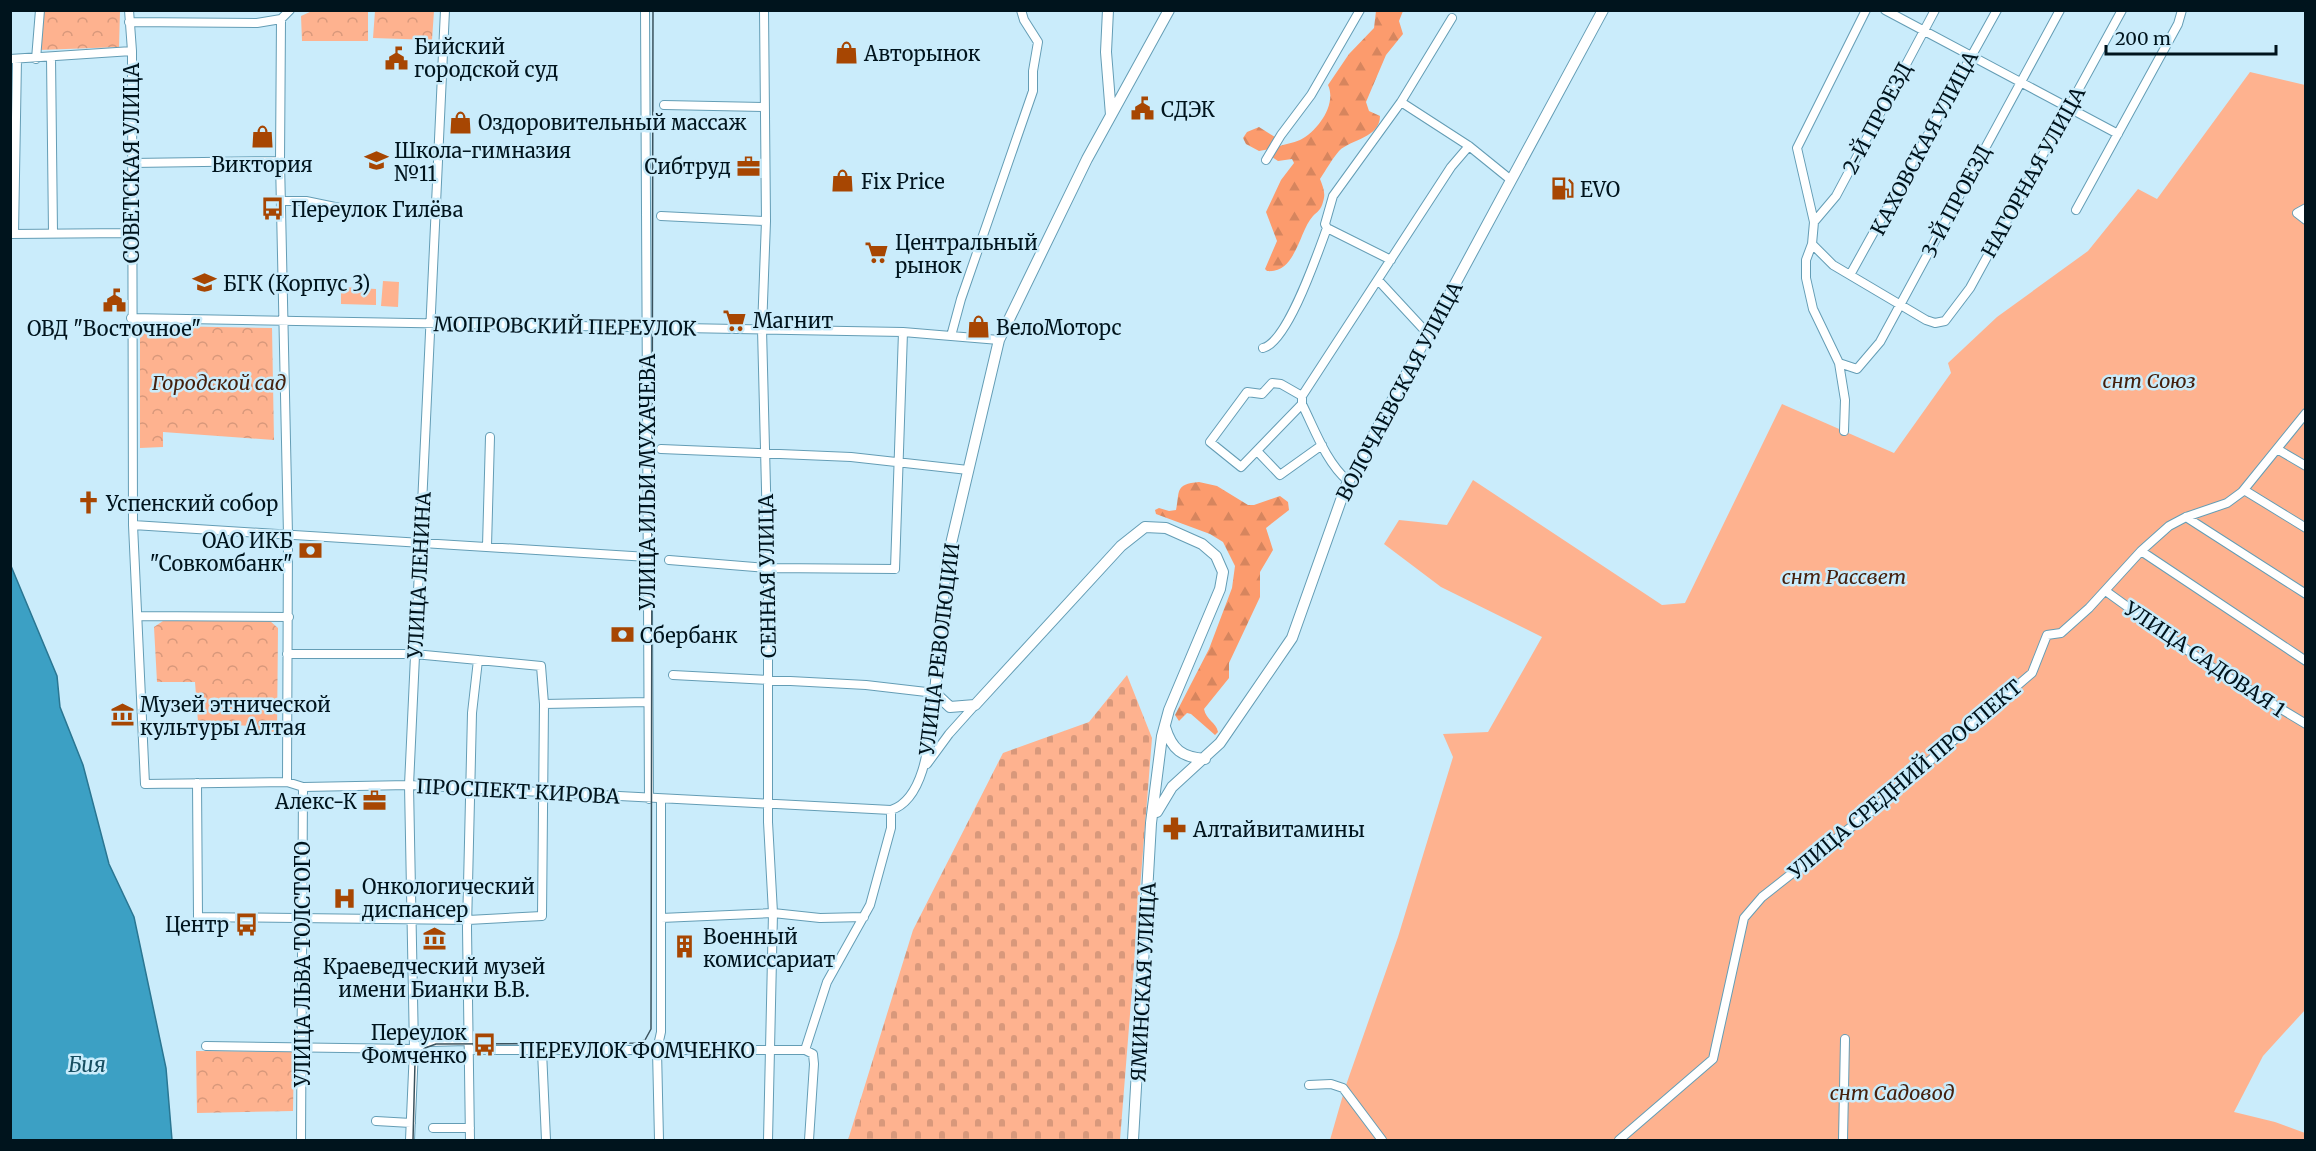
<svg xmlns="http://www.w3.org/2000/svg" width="2316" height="1151" font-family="Merriweather,serif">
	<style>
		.forest { fill: url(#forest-firs) }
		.cemetery { fill: url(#cemetery-stones) }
		.park { fill: url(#park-crowns) }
		.garden { fill: #feb28f }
		.water { fill: #3ca0c4; stroke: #2a7692; stroke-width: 1.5 }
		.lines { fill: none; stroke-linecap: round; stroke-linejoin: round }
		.minor-casing { stroke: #649db5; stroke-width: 10 }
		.major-casing { stroke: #649db5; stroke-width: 12 }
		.minor { stroke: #fff; stroke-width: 8 }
		.major { stroke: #fff; stroke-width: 10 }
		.tram { stroke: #3a525d; stroke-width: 1.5 }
		.labels { text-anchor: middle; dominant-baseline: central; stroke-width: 5; stroke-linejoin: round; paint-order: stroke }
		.poi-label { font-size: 20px; fill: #00141d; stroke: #caecfb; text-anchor: start }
		.street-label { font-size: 20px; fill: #00141d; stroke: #caecfb }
		.park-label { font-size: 20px; font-style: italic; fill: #45200d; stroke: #caecfb }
		.water-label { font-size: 21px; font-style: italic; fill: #164d60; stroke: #caecfb }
	</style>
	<defs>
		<pattern id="forest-firs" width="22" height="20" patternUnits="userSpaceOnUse" patternTransform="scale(1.5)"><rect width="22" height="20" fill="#fc9b6d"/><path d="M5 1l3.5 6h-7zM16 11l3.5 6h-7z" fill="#d6855e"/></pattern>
		<pattern id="cemetery-stones" width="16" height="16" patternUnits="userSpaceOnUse" patternTransform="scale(1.5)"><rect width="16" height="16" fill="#feb28f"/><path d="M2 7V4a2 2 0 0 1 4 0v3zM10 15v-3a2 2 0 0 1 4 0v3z" fill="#d8987b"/></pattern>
		<pattern id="park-crowns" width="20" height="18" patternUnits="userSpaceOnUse" patternTransform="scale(1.5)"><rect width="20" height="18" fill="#feb28f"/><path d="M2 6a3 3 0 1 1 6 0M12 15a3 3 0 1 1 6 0" fill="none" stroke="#d8987b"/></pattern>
	</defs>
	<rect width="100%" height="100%" fill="#caecfb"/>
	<path class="forest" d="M1376,11h27l-4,10 4,13 -17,21 -20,47 3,9 11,5c0,22 -29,23 -41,35 -7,8 -13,19 -19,28 3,8 6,14 3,23 -2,8 -6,10 -10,14 -14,15 -17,58 -46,55l-2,-2 12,-28 -11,-29 15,-32 13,-17 -2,-4 -14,2 -6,-4 5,-10c8,-3 16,-4 23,-7 18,-9 37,-36 28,-55l21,-31 25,-26z
		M1259,127l16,10 -5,12 -11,2 -13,-7 -3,-6 4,-6z
		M1199,482l18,4 31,19h6l26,-9 8,6 1,8 -23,18 7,22 -13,22v25l-31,66v15l-25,31c2,11 12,13 14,23l-3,3 -24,-21 -4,-1 -8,8 -4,-6 34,-66 23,-61 3,-22 -12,-24 -13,-8 -54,-20 -1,-4 4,-2 10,3 7,-1c4,-18 -2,-26 23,-28z"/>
	<path class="cemetery" d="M1127,675l25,63 -32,402h-272l65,-210 90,-177 86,-31z"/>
	<path class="park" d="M44,11h76l-1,36 -79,3z
		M312,11h56v30h-66l-1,-25z
		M375,11h59l-2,29 -59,-2z
		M165,326l107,2 2,112 -111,-8v15l-23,1v-113l15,-7 10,1z
		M163,621h107l8,7 -1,106 -27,1 -1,-9 -51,-4 -3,-40h-38l-3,-55z
		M196,1051l98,1 -1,59 -96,2z"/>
	<path class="garden" d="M2250,72l55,13v925l-42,46 -29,56 41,10 30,11v7h-975l15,-52 53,-151 55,-180 -10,-23 45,-2 54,-95 -101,-50 -57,-43 15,-24 48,5 26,-45 189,125 23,-2 97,-199 112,49 57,-80 -3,-10 49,-46 91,-66 50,-62 19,10z
		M383,281l16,1 -1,25 -17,-1z
		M341,287l35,2v16l-35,-1z"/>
	<path class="water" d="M11,566l46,110 3,31 23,58 26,99 25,53 32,151 6,72h-161z"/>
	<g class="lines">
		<defs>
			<path id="minor" d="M129,10l3,41 1,474 12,259 142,-2 16,5 106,-2 482,25c38,-12 39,-84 44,-117l-69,-8 -193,-10
				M645,10l4,789
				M764,10l2,211 -4,108 6,239v254l5,91 -5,227
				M1885,10l233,124
				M281,19l-1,142 8,374 -1,247
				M129,22l128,1 24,-4 9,-9
				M51,57l2,176
				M10,59l122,-8
				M36,59l4,-49
				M1401,102l68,44 42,34
				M664,105l99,2
				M1266,160l15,-25 30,-40 49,-85
				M132,163l148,-2
				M281,201h25l63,13
				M2306,208l-9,5 9,7
				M2076,210l102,-186 4,-14
				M661,216l105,5
				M1814,222l22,-26 99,-186
				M10,234l121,-1
				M14,234l3,-175
				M1812,244l21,21 93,55 9,3 10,-2 25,-33 152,-278
				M1391,260l-64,-32 -2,-4 8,-28 68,-94 51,-84
				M1850,275l147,-265
				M1378,280l50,54
				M131,318l772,14 96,8
				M951,336l10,-37 72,-208v-20l5,-29 -14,-22 -3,-10
				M1263,348c25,-6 55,-96 64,-120
				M1839,363l18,6 23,-27 180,-332
				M1302,404l-61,63 -31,-25 37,-50 15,2 10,-11 9,1 21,12
				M1844,431l1,-31 -6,-37 -26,-54 -7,-31v-18l6,-16 2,-22 -17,-74 69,-138
				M661,449l190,8 117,13
				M2277,449l29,17
				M1258,452l22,23 42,-30
				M1348,481c-22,-19 -33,-51 -46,-77v-8l149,-229 18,-21
				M2244,490l62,38
				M2186,517l120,77
				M133,525l515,32
				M487,546l3,-109
				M2141,551l165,110
				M669,560l99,8 127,1 8,-237
				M2107,592l101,73 98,59
				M138,616l151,1
				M544,704l104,-2
				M927,764l22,-30 26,-29
				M197,783l1,134 270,3 74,-4 2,-212 -3,-38 -127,-12h-127
				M661,918l112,-5 47,5 44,-1
				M206,1046l208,3 13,-7 41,-1
				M469,1050h336
				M542,1051l4,89
				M1309,1085l22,-1 12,4 39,52
				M376,1121l35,2
				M433,1128h37
				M301,1140l2,-353
				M410,1140l4,-91 -5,-264 36,-775
				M470,1140l-3,-212 5,-215 6,-53
				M659,1140l-2,-90 4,-18v-233
				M809,1140l5,-76 -1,-10 -8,-4 22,-68 43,-77 21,-77v-18
				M1619,1140l94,-81 31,-141 18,-21 107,-84 163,-140 15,-38 14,-2 28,-25 52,-57 28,-25 17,-9 41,-14 15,-11 64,-79
				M1843,1140l2,-101"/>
			<path id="major" d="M1108,10l-2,42 5,63
				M1165,727c7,23 17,30 40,32
				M1157,812l15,-25 48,-44 72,-105 54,-152 257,-476
				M1133,1140l18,-317 11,-87 7,-26 51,-121 3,-17 -7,-16 -14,-12 -36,-16 -21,-1 -24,19 -146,159 -25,2 -15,-14 11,-128 53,-225 88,-181 82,-149"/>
		</defs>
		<use href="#minor" class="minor-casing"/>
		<use href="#major" class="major-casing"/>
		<use href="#minor" class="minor"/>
		<use href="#major" class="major"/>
		<path class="tram" d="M413,1140l2,-78 10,-14 11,-4 199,-1 10,-3 6,-11 2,-1019"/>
	</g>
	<defs>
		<symbol id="shop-bare" viewBox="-9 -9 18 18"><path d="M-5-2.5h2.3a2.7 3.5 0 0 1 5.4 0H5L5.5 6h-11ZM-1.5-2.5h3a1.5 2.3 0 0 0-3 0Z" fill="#a74602" stroke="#caecfb" stroke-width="2.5" paint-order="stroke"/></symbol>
		<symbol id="civic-bare" viewBox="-9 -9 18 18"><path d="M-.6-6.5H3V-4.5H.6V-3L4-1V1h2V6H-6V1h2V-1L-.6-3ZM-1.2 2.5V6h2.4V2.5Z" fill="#a74602" stroke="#caecfb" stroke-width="2.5" paint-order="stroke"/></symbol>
		<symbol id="school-bare" viewBox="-9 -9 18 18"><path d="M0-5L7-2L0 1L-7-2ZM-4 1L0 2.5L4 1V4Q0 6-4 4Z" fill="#a74602" stroke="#caecfb" stroke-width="2.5" paint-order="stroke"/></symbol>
		<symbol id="office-bare" viewBox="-9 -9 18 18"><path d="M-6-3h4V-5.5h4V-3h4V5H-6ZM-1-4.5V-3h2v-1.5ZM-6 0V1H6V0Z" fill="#a74602" stroke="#caecfb" stroke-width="2.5" paint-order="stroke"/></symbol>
		<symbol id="fuel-bare" viewBox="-9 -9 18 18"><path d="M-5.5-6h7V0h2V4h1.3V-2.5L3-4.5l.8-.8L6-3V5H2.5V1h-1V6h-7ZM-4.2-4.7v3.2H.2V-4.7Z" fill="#a74602" stroke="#caecfb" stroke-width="2.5" paint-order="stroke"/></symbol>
		<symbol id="bus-bare" viewBox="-9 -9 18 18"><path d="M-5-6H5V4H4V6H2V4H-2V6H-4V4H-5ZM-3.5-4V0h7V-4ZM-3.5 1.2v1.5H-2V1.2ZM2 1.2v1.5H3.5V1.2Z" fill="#a74602" stroke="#caecfb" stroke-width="2.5" paint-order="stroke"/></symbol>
		<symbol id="supermarket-bare" viewBox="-9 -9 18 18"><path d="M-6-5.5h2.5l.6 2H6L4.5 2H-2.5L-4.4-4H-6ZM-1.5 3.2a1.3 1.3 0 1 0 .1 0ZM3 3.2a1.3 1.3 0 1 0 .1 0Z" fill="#a74602" stroke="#caecfb" stroke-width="2.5" paint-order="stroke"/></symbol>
		<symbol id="university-bare" viewBox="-9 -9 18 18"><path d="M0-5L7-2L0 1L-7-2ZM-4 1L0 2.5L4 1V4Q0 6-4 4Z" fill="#a74602" stroke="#caecfb" stroke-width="2.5" paint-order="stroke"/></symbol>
		<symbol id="church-bare" viewBox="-9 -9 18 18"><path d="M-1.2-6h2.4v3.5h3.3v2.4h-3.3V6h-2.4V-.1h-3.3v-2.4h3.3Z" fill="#a74602" stroke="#caecfb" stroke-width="2.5" paint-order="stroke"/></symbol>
		<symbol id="bank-bare" viewBox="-9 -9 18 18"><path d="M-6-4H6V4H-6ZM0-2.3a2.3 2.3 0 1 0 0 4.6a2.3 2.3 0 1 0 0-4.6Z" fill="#a74602" stroke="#caecfb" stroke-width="2.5" paint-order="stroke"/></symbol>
		<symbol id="museum-bare" viewBox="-9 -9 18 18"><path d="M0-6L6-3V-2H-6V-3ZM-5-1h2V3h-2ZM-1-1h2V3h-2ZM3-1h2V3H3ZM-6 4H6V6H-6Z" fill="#a74602" stroke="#caecfb" stroke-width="2.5" paint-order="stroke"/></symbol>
		<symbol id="pharmacy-bare" viewBox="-9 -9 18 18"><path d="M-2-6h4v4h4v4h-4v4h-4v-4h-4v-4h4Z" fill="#a74602" stroke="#caecfb" stroke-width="2.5" paint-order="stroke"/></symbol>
		<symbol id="hospital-bare" viewBox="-9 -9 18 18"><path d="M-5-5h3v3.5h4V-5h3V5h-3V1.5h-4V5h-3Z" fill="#a74602" stroke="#caecfb" stroke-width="2.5" paint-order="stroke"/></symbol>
		<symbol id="building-bare" viewBox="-9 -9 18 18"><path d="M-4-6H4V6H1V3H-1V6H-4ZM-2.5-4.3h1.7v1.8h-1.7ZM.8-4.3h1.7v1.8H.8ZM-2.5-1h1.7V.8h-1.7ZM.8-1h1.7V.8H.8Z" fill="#a74602" stroke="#caecfb" stroke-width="2.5" paint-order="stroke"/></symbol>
	</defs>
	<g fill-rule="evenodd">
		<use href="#shop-bare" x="830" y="36" width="33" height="33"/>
		<use href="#civic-bare" x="380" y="42" width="33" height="33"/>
		<use href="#civic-bare" x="1126" y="92" width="33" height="33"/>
		<use href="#shop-bare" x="444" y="106" width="33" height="33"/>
		<use href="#shop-bare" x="246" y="120" width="33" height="33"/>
		<use href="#school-bare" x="360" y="144" width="33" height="33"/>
		<use href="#office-bare" x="732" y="150" width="33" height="33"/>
		<use href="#shop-bare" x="826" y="164" width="33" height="33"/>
		<use href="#fuel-bare" x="1546" y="172" width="33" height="33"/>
		<use href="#bus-bare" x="256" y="192" width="33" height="33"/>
		<use href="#supermarket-bare" x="860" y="236" width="33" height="33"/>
		<use href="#university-bare" x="188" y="266" width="33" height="33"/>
		<use href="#civic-bare" x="98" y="284" width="33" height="33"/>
		<use href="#supermarket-bare" x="718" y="304" width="33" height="33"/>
		<use href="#shop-bare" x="962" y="310" width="33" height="33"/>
		<use href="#church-bare" x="72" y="486" width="33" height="33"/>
		<use href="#bank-bare" x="294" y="534" width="33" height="33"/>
		<use href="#bank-bare" x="606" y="618" width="33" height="33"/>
		<use href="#museum-bare" x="106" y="698" width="33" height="33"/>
		<use href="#office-bare" x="358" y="784" width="33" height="33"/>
		<use href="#pharmacy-bare" x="1158" y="812" width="33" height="33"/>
		<use href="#hospital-bare" x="328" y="882" width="33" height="33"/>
		<use href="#bus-bare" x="230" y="908" width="33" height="33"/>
		<use href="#museum-bare" x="418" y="922" width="33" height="33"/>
		<use href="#building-bare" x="668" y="930" width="33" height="33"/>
		<use href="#bus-bare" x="468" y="1028" width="33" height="33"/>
	</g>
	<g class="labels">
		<g class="poi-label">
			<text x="414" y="46">Бийский<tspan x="414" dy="23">городской суд</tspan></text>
			<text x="864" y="53">Авторынок</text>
			<text x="1161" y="109">СДЭК</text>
			<text x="478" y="122">Оздоровительный массаж</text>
			<text x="394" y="150">Школа-гимназия<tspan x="394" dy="23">№11</tspan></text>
			<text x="262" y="164" text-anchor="middle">Виктория</text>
			<text x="731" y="166" text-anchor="end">Сибтруд</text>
			<text x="861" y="181">Fix Price</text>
			<text x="1580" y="189">EVO</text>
			<text x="291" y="209">Переулок Гилёва</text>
			<text x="895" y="242">Центральный<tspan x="895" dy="23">рынок</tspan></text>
			<text x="223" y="283">БГК (Корпус 3)</text>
			<text x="753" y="320">Магнит</text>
			<text x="996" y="327">ВелоМоторс</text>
			<text x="114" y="328" text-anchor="middle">ОВД "Восточное"</text>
			<text x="106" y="503">Успенский собор</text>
			<text x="293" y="540" text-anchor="end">ОАО ИКБ<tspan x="293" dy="23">"Совкомбанк"</tspan></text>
			<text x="640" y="635">Сбербанк</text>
			<text x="140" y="704">Музей этнической<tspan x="140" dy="23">культуры Алтая</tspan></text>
			<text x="357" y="801" text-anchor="end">Алекс-К</text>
			<text x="1193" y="829">Алтайвитамины</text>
			<text x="362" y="886">Онкологический<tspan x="362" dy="23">диспансер</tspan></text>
			<text x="229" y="924" text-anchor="end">Центр</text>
			<text x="703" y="936">Военный<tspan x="703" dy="23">комиссариат</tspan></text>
			<text x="434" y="966" text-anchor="middle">Краеведческий музей<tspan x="434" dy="23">имени Бианки В.В.</tspan></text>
			<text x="467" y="1032" text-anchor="end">Переулок<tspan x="467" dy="23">Фомченко</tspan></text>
		</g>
		<g class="street-label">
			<text transform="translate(1877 118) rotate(-62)">2-Й ПРОЕЗД</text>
			<text transform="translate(1924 143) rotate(-62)">КАХОВСКАЯ УЛИЦА</text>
			<text transform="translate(131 163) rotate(-90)">СОВЕТСКАЯ УЛИЦА</text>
			<text transform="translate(2033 172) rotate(-61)">НАГОРНАЯ УЛИЦА</text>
			<text transform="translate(1956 201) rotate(-62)">3-Й ПРОЕЗД</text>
			<text transform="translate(565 326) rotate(1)">МОПРОВСКИЙ ПЕРЕУЛОК</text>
			<text transform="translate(1399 391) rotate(-62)">ВОЛОЧАЕВСКАЯ УЛИЦА</text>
			<text transform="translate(647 482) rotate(-90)">УЛИЦА ИЛЬИ МУХАЧЕВА</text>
			<text transform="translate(419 575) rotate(-87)">УЛИЦА ЛЕНИНА</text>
			<text transform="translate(767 576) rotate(-91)">СЕННАЯ УЛИЦА</text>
			<text transform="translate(939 649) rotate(-83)">УЛИЦА РЕВОЛЮЦИИ</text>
			<text transform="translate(2205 659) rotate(34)">УЛИЦА САДОВАЯ 1</text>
			<text transform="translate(1905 779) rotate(-40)">УЛИЦА СРЕДНИЙ ПРОСПЕКТ</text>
			<text transform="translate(518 791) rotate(3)">ПРОСПЕКТ КИРОВА</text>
			<text transform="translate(302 964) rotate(-90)">УЛИЦА ЛЬВА ТОЛСТОГО</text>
			<text transform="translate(1143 982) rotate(-87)">ЯМИНСКАЯ УЛИЦА</text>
			<text x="637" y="1050">ПЕРЕУЛОК ФОМЧЕНКО</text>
		</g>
		<g class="park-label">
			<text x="2149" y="380">снт Союз</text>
			<text x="219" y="382">Городской сад</text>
			<text x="1844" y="576">снт Рассвет</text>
			<text x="1892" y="1092">снт Садовод</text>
		</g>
		<g class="water-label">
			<text x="87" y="1064">Бия</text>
		</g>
	</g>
	<rect width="2316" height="1151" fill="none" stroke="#00141d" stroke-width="24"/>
	<path d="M2106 45v9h170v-9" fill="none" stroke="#00141d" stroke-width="3"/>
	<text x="2115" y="45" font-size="18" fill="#00141d" stroke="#caecfb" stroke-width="4.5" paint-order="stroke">200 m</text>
</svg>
